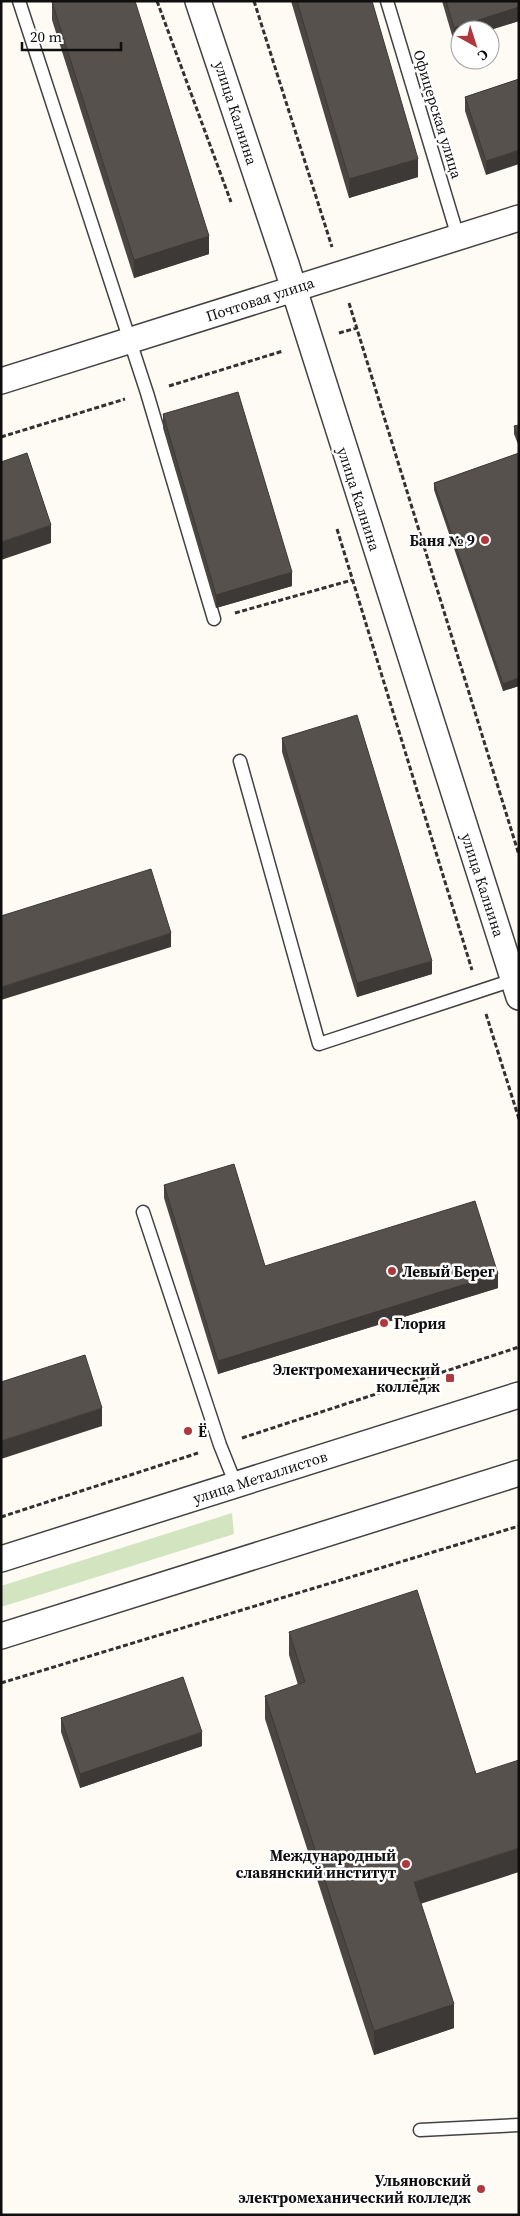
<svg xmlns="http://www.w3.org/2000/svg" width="520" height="2216" font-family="'Source Serif 4',serif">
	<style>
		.green { fill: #d2e4c0 }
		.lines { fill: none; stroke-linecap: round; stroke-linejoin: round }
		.lane-casing { stroke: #424242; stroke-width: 15 }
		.street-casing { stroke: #424242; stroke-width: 28 }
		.path { stroke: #313131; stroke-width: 3; stroke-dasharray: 5 2.5; stroke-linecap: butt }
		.lane { stroke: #fff; stroke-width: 12 }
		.street { stroke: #fff; stroke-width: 25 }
		.wall { fill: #4b4642 }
		.shaded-wall { fill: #3d3936 }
		.building { fill: #57514d; stroke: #3d3936 }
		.poi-dot { fill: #ae383c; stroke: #fff; stroke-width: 2 }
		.labels { text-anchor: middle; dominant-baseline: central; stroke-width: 5; stroke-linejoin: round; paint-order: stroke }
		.street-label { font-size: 15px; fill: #0f0f0f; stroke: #fff }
		.poi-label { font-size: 15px; font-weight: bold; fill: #0f0f0f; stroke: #fff; text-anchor: end }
	</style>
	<rect width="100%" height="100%" fill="#fdfbf3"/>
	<path class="green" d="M232,1513l2,21 -233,73v-21z"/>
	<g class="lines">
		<defs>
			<path id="lane" d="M19,1l128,392 67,226
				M387,1l71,236
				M240,761l79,283 194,-64
				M143,1212l77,233 16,40
				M420,2130l99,-5"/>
			<path id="street" d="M198,1l88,263 233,733
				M1,381l518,-163
				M1,1559l518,-164
				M1,1636l518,-163"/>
		</defs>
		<use href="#lane" class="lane-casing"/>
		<use href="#street" class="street-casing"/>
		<path class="path" d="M157,1l74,201
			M254,1l78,246
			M349,303l170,552
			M339,333l18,-5
			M169,386l114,-35
			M1,437l124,-38
			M337,529l135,441
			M235,613l117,-33
			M486,1014l33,105
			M242,1438l277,-91
			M1,1517l197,-64
			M1,1683l518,-157"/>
		<use href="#lane" class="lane"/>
		<use href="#street" class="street"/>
	</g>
	<path class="wall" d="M291,1h81l46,176 -69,21z
		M442,1h77v20l-29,9h-30v10l-6,2z
		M52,2l157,252 -75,24 -82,-258z
		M519,79l-33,96 -21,-64v-14z
		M163,414l129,172 -76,22 -53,-180z
		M519,425v22l-5,-13v-8z
		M519,453v233l-16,5 -69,-201v-7z
		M282,738l150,236 -75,23 -75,-245z
		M164,1185l101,81 233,22 -280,86 -54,-176z
		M289,1632l132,272 33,124 -80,27 -109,-336v-23l33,-11 -9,-30z
		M61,1718l141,28 -122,42 -19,-56z"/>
	<path class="shaded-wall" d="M519,7v14l-29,9h-30v10l-6,2v-14z
		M519,150v14l-33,11v-14z
		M418,159v18l-69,21v-19z
		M209,236v18l-75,24v-18z
		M51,525v18l-50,17v-18z
		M292,572v14l-76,22v-13z
		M519,678v8l-16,5v-7z
		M171,933v14l-170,53v-13z
		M432,961v13l-75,23v-14z
		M498,1274v14l-280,86v-13z
		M102,1408v18l-101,33v-18z
		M202,1732v14l-122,42v-14z
		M519,1848v24l-105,34v-24z
		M454,2004v24l-80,27v-24z"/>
	<path class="building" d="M54,1h81l74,235 -75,24 -82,-258z
		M297,1h75l46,158 -69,20z
		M446,1h73v6l-65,21z
		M519,79v71l-33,11 -21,-64z
		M238,392l54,180 -76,23 -53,-181z
		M519,425v15l-5,-14z
		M27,453l24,72 -50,17v-80z
		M519,453v225l-16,6 -69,-201z
		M357,715l75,246 -75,22 -75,-245z
		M151,869l20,64 -170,54v-71z
		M234,1164l31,102 210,-65 23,73 -280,87 -54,-176z
		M85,1355l17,53 -101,33v-59z
		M417,1590l59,184 43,-14v88l-105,34 40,122 -80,27 -109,-335 40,-14 -16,-50z
		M183,1677l19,55 -122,42 -19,-56z"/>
	<g class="poi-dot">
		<circle cx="485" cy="540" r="5"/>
		<circle cx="392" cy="1271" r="5"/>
		<circle cx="384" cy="1323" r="5"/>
		<rect x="445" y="1373" width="10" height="10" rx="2.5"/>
		<circle cx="188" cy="1431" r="5"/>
		<circle cx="406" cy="1864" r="5"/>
		<circle cx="481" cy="2189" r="5"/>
	</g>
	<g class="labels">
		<g class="street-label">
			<text transform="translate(236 113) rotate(72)">улица Калнина</text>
			<text transform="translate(438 114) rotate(73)">Офицерская улица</text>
			<text transform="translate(260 299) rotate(-18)">Почтовая улица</text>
			<text transform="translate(359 499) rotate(72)">улица Калнина</text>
			<text transform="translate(483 885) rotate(72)">улица Калнина</text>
			<text transform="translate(260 1477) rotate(-18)">улица Металлистов</text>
		</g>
		<g class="poi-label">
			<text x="475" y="540">Баня № 9</text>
			<text x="402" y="1271" text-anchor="start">Левый Берег</text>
			<text x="394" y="1323" text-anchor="start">Глория</text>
			<text x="440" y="1369">Электромеханический<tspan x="440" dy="17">колледж</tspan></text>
			<text x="198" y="1431" text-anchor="start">Ё</text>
			<text x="396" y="1855">Международный<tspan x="396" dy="17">славянский институт</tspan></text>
			<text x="471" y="2180">Ульяновский<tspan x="471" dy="17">электромеханический колледж</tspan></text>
		</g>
	</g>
	<rect width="520" height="2216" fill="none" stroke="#0f0f0f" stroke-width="5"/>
	<g transform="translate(475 45) rotate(141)"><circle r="24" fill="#ffffff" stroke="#9f9f9f"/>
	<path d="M0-4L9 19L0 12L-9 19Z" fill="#ae383c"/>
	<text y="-8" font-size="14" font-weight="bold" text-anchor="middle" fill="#0f0f0f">С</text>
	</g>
	<path d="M22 42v8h99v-8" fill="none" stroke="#0f0f0f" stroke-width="2.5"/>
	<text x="30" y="42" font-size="15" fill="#0f0f0f" stroke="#ffffff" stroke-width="4" paint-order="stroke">20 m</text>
</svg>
